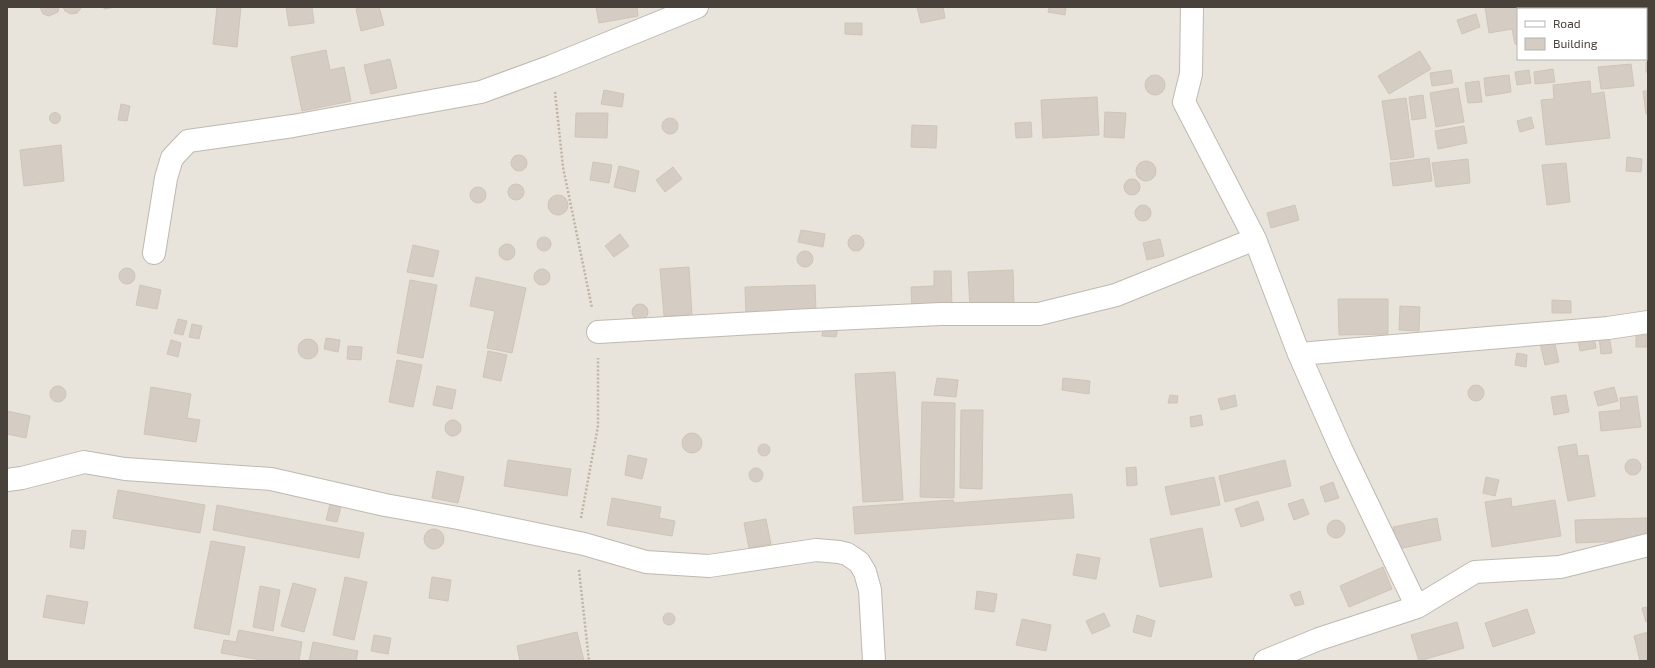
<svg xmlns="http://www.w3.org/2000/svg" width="1655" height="668" font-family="'Exo 2',sans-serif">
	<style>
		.residential { fill: #e8e3db; fill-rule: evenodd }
		.building { fill: #d5cdc3; stroke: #cfc5b7 }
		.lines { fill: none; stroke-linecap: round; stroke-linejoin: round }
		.minor-casing { stroke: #bfb9b0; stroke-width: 24 }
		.path { stroke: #bfb4a2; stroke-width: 2.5; stroke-dasharray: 2 2; stroke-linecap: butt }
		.minor { stroke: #fff; stroke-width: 22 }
	</style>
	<rect width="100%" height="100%" fill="#f4f2ec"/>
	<path class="residential" d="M7,7h1641v654h-1641zM1518,9h128v50h-128z"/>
	<path class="building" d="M40,7h19l-1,5 -9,4 -6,-2z
		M63,7h19l-5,6 -6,1 -6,-3z
		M104,7h12l-12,2z
		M217,7h24l-4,40 -24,-3z
		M286,7h26l2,16 -25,3z
		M363,7h16l5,18 -23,6 -5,-22z
		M596,7h41l1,9 -39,7z
		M917,7h26l2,11 -24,5z
		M1049,7h17l-1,8 -17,-3z
		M1485,7h68v2h-35v35h-3l-3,-15 -23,4z
		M1562,7h21v2h-21z
		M1476,14l4,13 -18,7 -5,-14z
		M845,23h17v12l-17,-1z
		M326,50l4,20 14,-3 7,34 -49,10 -11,-54z
		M1420,51l11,18 -42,25 -11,-18z
		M390,59l7,29 -26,6 -7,-29z
		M1646,62h2v10h-2z
		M1631,64l3,22 -33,3 -3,-22z
		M1553,69l2,13 -20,2 -1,-12z
		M1451,70l2,13 -21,3 -2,-13z
		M1529,70l2,13 -14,2 -2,-13z
		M1509,75l2,17 -25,4 -2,-18z
		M1145 85a10 10 0 1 1 20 0a10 10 0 1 1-20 0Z
		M1479,81l3,21 -14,1 -3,-20z
		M1590,81l1,13 13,-2 6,46 -64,7 -5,-45 13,-1 -1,-14z
		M1458,88l6,34 -28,5 -6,-34z
		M604,90l20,4 -2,13 -21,-3z
		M1643,91h5v23h-2z
		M1423,95l3,23 -14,2 -3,-23z
		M1097,97l2,38 -56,3 -2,-38z
		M1406,98l8,59 -23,3 -9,-59z
		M121,104l9,2 -3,15 -9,-1z
		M1105,112l21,1 -2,25 -20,-1z
		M49.5 118a5.5 5.5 0 1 1 11 0a5.5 5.5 0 1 1-11 0Z
		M576,113h32l-1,25 -32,-1z
		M1531,117l3,11 -14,4 -3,-11z
		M662 126a8 8 0 1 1 16 0a8 8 0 1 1-16 0Z
		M1031,122l1,15 -16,1 -1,-15z
		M912,125l25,1 -1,22 -25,-1z
		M1464,126l3,17 -29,6 -3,-18z
		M61,145l3,36 -40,5 -4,-36z
		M511 163a8 8 0 1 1 16 0a8 8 0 1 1-16 0Z
		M1627,157l15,2 -1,13 -15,-1z
		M1429,158l3,23 -39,5 -3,-23z
		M1468,159l2,24 -34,4 -4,-24z
		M1136 171a10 10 0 1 1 20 0a10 10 0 1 1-20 0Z
		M593,162l19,3 -3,18 -19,-3z
		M1566,163l4,39 -23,3 -5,-40z
		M619,166l20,5 -4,21 -21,-5z
		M673,167l9,12 -17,13 -9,-12z
		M1124 187a8 8 0 1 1 16 0a8 8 0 1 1-16 0Z
		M508 192a8 8 0 1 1 16 0a8 8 0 1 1-16 0Z
		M470 195a8 8 0 1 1 16 0a8 8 0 1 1-16 0Z
		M548 205a10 10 0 1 1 20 0a10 10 0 1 1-20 0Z
		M1295,205l4,15 -28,8 -4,-15z
		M1135 213a8 8 0 1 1 16 0a8 8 0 1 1-16 0Z
		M801,230l24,4 -2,13 -25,-5z
		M620,234l9,12 -15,11 -9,-11z
		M848 243a8 8 0 1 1 16 0a8 8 0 1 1-16 0Z
		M537 244a7 7 0 1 1 14 0a7 7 0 1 1-14 0Z
		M1160,239l4,17 -17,4 -4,-17z
		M499 252a8 8 0 1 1 16 0a8 8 0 1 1-16 0Z
		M413,245l26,6 -6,26 -26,-5z
		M797 259a8 8 0 1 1 16 0a8 8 0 1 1-16 0Z
		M689,267l3,48 -28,1 -4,-47z
		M119 276a8 8 0 1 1 16 0a8 8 0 1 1-16 0Z
		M534 277a8 8 0 1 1 16 0a8 8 0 1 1-16 0Z
		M1013,270l1,36 -44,2 -2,-36z
		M934,271h17l1,38 -40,1 -1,-23 23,-1z
		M476,277l50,11 -14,65 -25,-5 8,-37 -25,-5z
		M410,280l27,5 -14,73 -26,-5z
		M140,285l21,5 -4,19 -21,-4z
		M815,285l1,26 -70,4 -1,-28z
		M1338,299h50v35l-49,1z
		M1552,300l19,1v12h-19z
		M632 312a8 8 0 1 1 16 0a8 8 0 1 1-16 0Z
		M1400,306l20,1 -1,24 -20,-1z
		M178,319l9,2 -4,14 -9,-2z
		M192,324l10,2 -3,13 -10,-2z
		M824,325l14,2 -2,10 -14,-1z
		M1609,335l3,18 -11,1 -2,-17z
		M1636,335h12v12h-12z
		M1594,337l2,11 -16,3 -2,-11z
		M326,338l14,2 -2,12 -14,-3z
		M298 349a10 10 0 1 1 20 0a10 10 0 1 1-20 0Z
		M171,340l10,3 -3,14 -11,-3z
		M1554,340l5,22 -14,3 -5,-22z
		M348,346l14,1 -1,13 -14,-1z
		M488,351l19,4 -6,26 -18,-4z
		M1517,353l10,2 -1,12 -11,-2z
		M397,360l25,5 -9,42 -24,-5z
		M895,372l8,128 -40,2 -8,-128z
		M937,378l21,2 -2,17 -22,-2z
		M1063,378l27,3 -1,13 -27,-4z
		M1468 393a8 8 0 1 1 16 0a8 8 0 1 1-16 0Z
		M437,386l19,4 -4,19 -19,-4z
		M50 394a8 8 0 1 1 16 0a8 8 0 1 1-16 0Z
		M151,387l40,7 -4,24 13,2 -4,22 -52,-8z
		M1614,387l4,14 -20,5 -4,-14z
		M1170,395l8,1 -1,7h-9z
		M1235,395l2,11 -16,4 -3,-11z
		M1566,395l3,17 -15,3 -3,-18z
		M1637,396l4,31 -40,4 -2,-19 22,-2 -1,-12z
		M922,402l33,1 -1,95 -34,-1z
		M961,410h22l-1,79 -22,-1z
		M7,411l23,5 -4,22 -19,-4z
		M1201,415l2,10 -12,2 -1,-10z
		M445 428a8 8 0 1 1 16 0a8 8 0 1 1-16 0Z
		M682 443a10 10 0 1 1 20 0a10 10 0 1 1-20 0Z
		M758 450a6 6 0 1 1 12 0a6 6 0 1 1-12 0Z
		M1576,444l2,12 10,-1 7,41 -27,5 -10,-54z
		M628,455l19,4 -5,20 -17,-4z
		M1625 467a8 8 0 1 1 16 0a8 8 0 1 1-16 0Z
		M508,460l63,9 -4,27 -63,-10z
		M1285,460l6,26 -66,16 -6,-26z
		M1136,467l1,18 -10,1 -1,-18z
		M749 475a7 7 0 1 1 14 0a7 7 0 1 1-14 0Z
		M437,471l27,6 -6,26 -26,-5z
		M1214,477l6,28 -49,10 -6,-28z
		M1486,477l13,3 -4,16 -12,-3z
		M1333,482l6,16 -14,4 -5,-15z
		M118,490l87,15 -5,28 -87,-15z
		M1072,494l2,24 -219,16 -2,-27 100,-7 1,3z
		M612,498l49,9 -2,11 16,3 -3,15 -65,-11z
		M1511,498l1,9 43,-7 6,36 -69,11 -7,-45z
		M1303,499l6,15 -15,6 -6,-16z
		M1258,501l6,19 -23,7 -6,-18z
		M330,504l11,3 -4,15 -11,-2z
		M217,505l147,28 -5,25 -146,-28z
		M1437,518l4,22 -43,9 -5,-22z
		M1648,518v22l-72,3 -1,-23z
		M766,519l5,25 -22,4 -5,-25z
		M1327 529a9 9 0 1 1 18 0a9 9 0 1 1-18 0Z
		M1202,528l10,49 -52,10 -10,-48z
		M424 539a10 10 0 1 1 20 0a10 10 0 1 1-20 0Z
		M72,530l14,1 -2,18 -14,-2z
		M211,541l34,6 -16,88 -35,-7z
		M1077,554l23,4 -4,21 -23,-4z
		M1383,567l9,22 -43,18 -9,-21z
		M345,577l22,5 -13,58 -21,-5z
		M432,577l19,3 -3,21 -19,-3z
		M293,583l23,6 -12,43 -23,-6z
		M260,586l20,4 -7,41 -20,-4z
		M977,591l20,3 -3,18 -19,-3z
		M1300,591l4,13 -9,2 -5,-11z
		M47,595l41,7 -4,22 -41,-7z
		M1648,607v14l-2,1 -4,-14z
		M1527,609l8,24 -42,14 -8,-24z
		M1104,613l6,13 -18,8 -6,-13z
		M663 619a6 6 0 1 1 12 0a6 6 0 1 1-12 0Z
		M1137,615l18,6 -4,16 -18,-5z
		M1022,619l29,6 -5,26 -30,-6z
		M1457,622l7,26 -45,13 -8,-26z
		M239,630l63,12 -3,19h-32l-46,-8 3,-13 12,2z
		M577,632l7,29h-64l-3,-15z
		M1648,632v27l-8,2 -6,-25z
		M374,635l17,3 -3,16 -17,-3z
		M313,642l45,9 -2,10h-47z"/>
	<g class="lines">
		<defs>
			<path id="minor" d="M1192,7l-1,67 -7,28 71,137 44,115 43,97 75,156
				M154,253l12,-75 6,-20 16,-17 105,-15 188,-34 71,-26 145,-59
				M598,332l193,-11 150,-7h98l77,-19 139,-56
				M1299,354l309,-26 40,-6
				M7,480l15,-2 62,-16 41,7 146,10 114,26 73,13 126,26 62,18 63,4 107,-16 23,2 8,2 12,8 6,10 5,18 4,71
				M1265,661l54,-22 98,-32 58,-35 85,-5 88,-22"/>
		</defs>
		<use href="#minor" class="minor-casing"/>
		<path class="path" d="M555,92l8,75 29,141
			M581,518l17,-92v-68
			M579,570l10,91"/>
		<use href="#minor" class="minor"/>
	</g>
	<rect width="1655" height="668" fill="none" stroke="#48423a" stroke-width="16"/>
	<rect x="1517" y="8" width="130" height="52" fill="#ffffff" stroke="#b6b3b0"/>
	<rect x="1525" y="21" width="20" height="6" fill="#ffffff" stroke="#b6b3b0"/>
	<text x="1553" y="28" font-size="12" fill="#48423a">Road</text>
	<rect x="1525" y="38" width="20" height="12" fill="#d5cdc3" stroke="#b6b3b0"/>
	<text x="1553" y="48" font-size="12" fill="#48423a">Building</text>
</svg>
